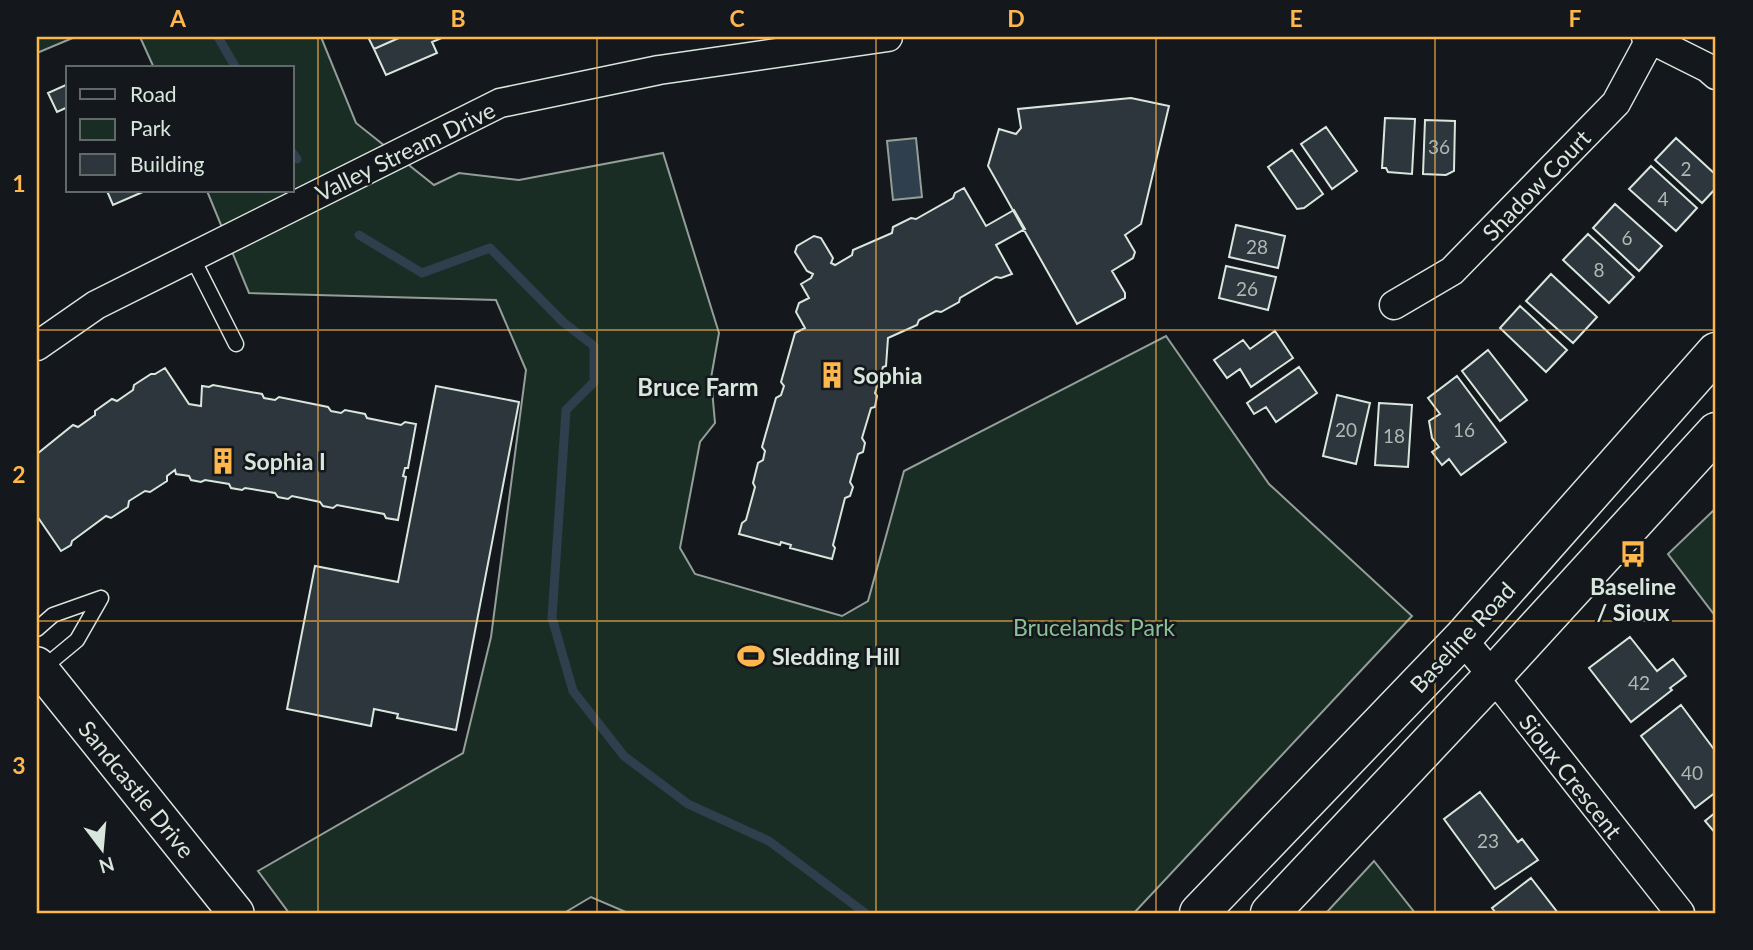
<svg xmlns="http://www.w3.org/2000/svg" width="1753" height="950" font-family="Lato,sans-serif">
	<style>
		.green { fill: #1a2d24; stroke: #939e99; stroke-width: 2 }
		.water { fill: #2f3f4d; stroke: #939e99; stroke-width: 2 }
		.lines { fill: none; stroke-linecap: round; stroke-linejoin: round }
		.stream { stroke: #2f3f4d; stroke-width: 9 }
		.building { fill: #2c363c; stroke: #d8e6dc; stroke-width: 2 }
		.service-casing { stroke: #d8e6dc; stroke-width: 17 }
		.minor-casing { stroke: #d8e6dc; stroke-width: 31 }
		.tertiary-casing { stroke: #d8e6dc; stroke-width: 38 }
		.primary-casing { stroke: #d8e6dc; stroke-width: 41 }
		.service { stroke: #14181c; stroke-width: 14 }
		.minor { stroke: #14181c; stroke-width: 28 }
		.tertiary { stroke: #14181c; stroke-width: 35 }
		.primary { stroke: #14181c; stroke-width: 38 }
		.grid { fill: none; stroke: #ffb74d; stroke-width: 2; stroke-opacity: 0.55 }
		.labels { text-anchor: middle; dominant-baseline: central; stroke-width: 5; stroke-linejoin: round; paint-order: stroke }
		.number-label { font-size: 19px; fill: #adbab4 }
		.street-label { font-size: 23px; fill: #d8e6dc; stroke: #14181c }
		.poi-label { font-size: 23px; font-weight: bold; fill: #d8e6dc; stroke: #14181c; text-anchor: start }
		.park-label { font-size: 23px; fill: #8ac095; stroke: #14181c }
		.neighbourhood-label { font-size: 24px; font-weight: bold; fill: #d8e6dc; stroke: #14181c }
		.neatline { fill: none; stroke: #ffb74d; stroke-width: 2.5 }
		.grid-label { font-size: 23px; text-anchor: middle; font-weight: bold; fill: #ffb74d }
	</style>
	<rect width="100%" height="100%" fill="#14181c"/>
	<path class="green" d="M37,37h38l-38,16z
		M140,37h181l35,86 78,62 25,-12 60,7 144,-27 56,180 -8,45 4,45 -15,19 -20,106 15,26 147,42 26,-15 36,-130 262,-135 103,148 143,132 -278,297h-506l-37,-16 -27,16h-275l-31,-42 205,-118 28,-116 35,-267 -30,-70 -247,-7 -42,-102h85v-123h-138z
		M1716,508v109l-48,-63z
		M1374,861l41,52h-89z"/>
	<path class="water" d="M916,138l6,59 -29,3 -6,-59z"/>
	<g class="lines">
		<path class="stream" d="M218,37l18,31
			M292,152l5,7
			M359,235l63,38 68,-25 73,74 31,24v36l-28,28 -14,208 21,73 51,65 64,48 81,37 96,72"/>
	</g>
	<path class="building" d="M368,37h33l-27,12z
		M401,37h43l-12,5 5,11 -51,22 -12,-26z
		M68,84v23l-11,5 -9,-19z
		M1131,98l38,8 -28,118 -16,11 10,17 -2,6 -21,13 13,22v5l-48,26 -89,-158 11,-37 17,5 5,-6 -3,-19z
		M1385,118l30,1 -3,55 -24,-2 -2,-4h-4z
		M1425,120l30,1 -1,50 -8,4 -23,-1z
		M1326,127l31,44 -25,18 -31,-45z
		M1676,138l40,37v13l-14,15 -47,-43z
		M1292,150l31,44 -19,14 -7,1 -29,-42z
		M1651,166l46,42 -21,23 -47,-42z
		M964,188l22,38 28,-16 11,19 -29,16 16,29 -11,4 -5,-1 -36,21 -1,4 -18,10 -5,-1 -17,9 -2,5 -29,13 -2,28 -3,1 -8,26 2,3 -2,11 -4,1 -9,30 3,5 -2,9 -5,2 -8,28 3,5 -3,9 -5,2 -12,47 2,3 -3,11 -42,-11 1,-3 -10,-3 -1,3 -41,-11 3,-11 4,-3 9,-33 -2,-4 5,-20 5,-3 2,-9 -3,-4 14,-49 5,-3 3,-9 -3,-4 14,-49 10,-5 -9,-16 3,-9 10,-5 -8,-14 10,-6 2,-4 -6,-3 -12,-19 2,-6 17,-10 7,2 12,20 -2,5 4,2 17,-10 1,-5 39,-17 1,-6 18,-9 5,1 37,-21 2,-5z
		M107,191h38l-32,14z
		M1615,204l47,42 -23,25 -46,-43z
		M1236,225l49,11 -7,32 -49,-11z
		M1588,234l46,43 -25,26 -46,-43z
		M1226,266l50,11 -8,33 -49,-12z
		M1551,274l46,43 -24,26 -47,-42z
		M1520,306l47,44 -21,22 -46,-44z
		M1275,331l18,27 -42,29 -11,-18 -13,9 -13,-18 29,-20 7,9z
		M1488,350l39,50 -27,21 -38,-50z
		M1299,367l18,26 -41,29 -10,-15 -12,7 -7,-11z
		M165,368l24,36 12,2 1,-20 7,1 4,-2 49,9 2,4 11,2 4,-3 49,10 3,4 10,2 4,-3 20,4 2,4 34,7 4,-3 11,2 -8,44h-3l-2,8 3,1 -8,43 -12,-2 -2,-4 -47,-9 -4,3 -10,-2 -3,-4 -28,-6 -4,3 -10,-2 -3,-4 -30,-5 -3,2 -11,-2 -2,-4 -24,-4 -4,2 -10,-2 -2,-4 -13,-2 -1,-4 -8,6v5l-17,11 -5,-1 -16,10 -1,6 -17,11 -5,-2 -34,25 -1,4 -10,6 -24,-35v-62l36,-29 5,2 17,-12v-4l17,-12 5,2 16,-11 1,-5 17,-11h4z
		M1457,376l49,66 -45,33 -12,-16 -7,6 -10,-13 7,-5 -7,-9 -3,-17 11,-7 -12,-16z
		M436,386l83,16 -63,328 -59,-12 1,-4 -24,-5 -3,17 -84,-17 28,-143 83,16z
		M1337,395l33,8 -14,61 -33,-8z
		M1379,403l33,2 -4,62 -33,-2z
		M1630,637l27,34 16,-12 13,17 -16,12 2,2 -41,32 -42,-54z
		M1681,705l35,47v40l-21,16 -54,-72z
		M1480,792l38,50 4,-3 16,21 -43,29 -51,-70z
		M1716,812v22l-11,-13z
		M1531,878l27,35h-62l-4,-5z"/>
	<g class="lines">
		<defs>
			<path id="service" d="M192,257l44,87
				M37,629l16,-14 48,-17
				M42,669l35,-29 24,-42"/>
			<path id="minor" d="M1646,37l62,31 8,7
				M1394,305l58,-34 164,-168 35,-65
				M37,346l59,-41 404,-202 159,-33 229,-33
				M1462,639l31,37 187,237"/>
			<path id="tertiary" d="M37,665l199,248"/>
			<path id="primary" d="M1199,913l263,-274 254,-287
				M1270,913l223,-237 223,-244"/>
		</defs>
		<use href="#service" class="service-casing"/>
		<use href="#minor" class="minor-casing"/>
		<use href="#tertiary" class="tertiary-casing"/>
		<use href="#primary" class="primary-casing"/>
		<use href="#service" class="service"/>
		<use href="#minor" class="minor"/>
		<use href="#tertiary" class="tertiary"/>
		<use href="#primary" class="primary"/>
	</g>
	<path class="grid" d="M318,37v876M597,37v876M876,37v876M1156,37v876M1435,37v876M37,330h1679M37,621h1679"/>
	<defs>
		<symbol id="building-bare" viewBox="-9 -9 18 18"><path d="M-4-6H4V6H1V3H-1V6H-4ZM-2.5-4.3h1.7v1.8h-1.7ZM.8-4.3h1.7v1.8H.8ZM-2.5-1h1.7V.8h-1.7ZM.8-1h1.7V.8H.8Z" fill="#ffb74d" stroke="#14181c" stroke-width="2.5" paint-order="stroke"/></symbol>
		<symbol id="bus-bare" viewBox="-9 -9 18 18"><path d="M-5-6H5V4H4V6H2V4H-2V6H-4V4H-5ZM-3.5-4V0h7V-4ZM-3.5 1.2v1.5H-2V1.2ZM2 1.2v1.5H3.5V1.2Z" fill="#ffb74d" stroke="#14181c" stroke-width="2.5" paint-order="stroke"/></symbol>
		<symbol id="stadium-bare" viewBox="-9 -9 18 18"><path d="M0-5a6.5 5 0 1 0 0 10a6.5 5 0 1 0 0-10ZM-3.5-1.8h7v3.6h-7Z" fill="#ffb74d" stroke="#14181c" stroke-width="2.5" paint-order="stroke"/></symbol>
	</defs>
	<g fill-rule="evenodd">
		<use href="#building-bare" x="813" y="356" width="38" height="38"/>
		<use href="#building-bare" x="204" y="442" width="38" height="38"/>
		<use href="#bus-bare" x="1614" y="535" width="38" height="38"/>
		<use href="#stadium-bare" x="732" y="637" width="38" height="38"/>
	</g>
	<g class="labels">
		<g class="number-label">
			<text x="1439" y="146">36</text>
			<text x="1686" y="168">2</text>
			<text x="1663" y="198">4</text>
			<text x="1627" y="237">6</text>
			<text x="1257" y="246">28</text>
			<text x="1599" y="269">8</text>
			<text x="1247" y="288">26</text>
			<text x="1346" y="429">20</text>
			<text x="1464" y="429">16</text>
			<text x="1394" y="435">18</text>
			<text x="1639" y="682">42</text>
			<text x="1692" y="772">40</text>
			<text x="1488" y="840">23</text>
		</g>
		<g class="street-label">
			<text transform="translate(405 151) rotate(-26)">Valley Stream Drive</text>
			<text transform="translate(1536 185) rotate(-46)">Shadow Court</text>
			<text transform="translate(1462 637) rotate(-47)">Baseline Road</text>
			<text transform="translate(1571 776) rotate(52)">Sioux Crescent</text>
			<text transform="translate(137 789) rotate(51)">Sandcastle Drive</text>
		</g>
		<g class="poi-label">
			<text x="853" y="375">Sophia</text>
			<text x="244" y="461">Sophia I</text>
			<text x="1633" y="586" text-anchor="middle">Baseline<tspan x="1633" dy="26">/ Sioux</tspan></text>
			<text x="772" y="656">Sledding Hill</text>
		</g>
		<g class="park-label">
			<text x="1094" y="627">Brucelands Park</text>
		</g>
		<g class="neighbourhood-label">
			<text x="698" y="386">Bruce Farm</text>
		</g>
	</g>
	<rect width="1753" height="950" fill="none" stroke="#14181c" stroke-width="77"/>
	<rect x="66" y="66" width="228" height="126" fill="#14181c" stroke="#626a69" stroke-width="2"/>
	<rect x="80" y="89" width="35" height="10" fill="#14181c" stroke="#626a69" stroke-width="2"/>
	<text x="130" y="102" font-size="21" fill="#d8e6dc">Road</text>
	<rect x="80" y="119" width="35" height="21" fill="#1a2d24" stroke="#626a69" stroke-width="2"/>
	<text x="130" y="136" font-size="21" fill="#d8e6dc">Park</text>
	<rect x="80" y="154" width="35" height="21" fill="#2c363c" stroke="#626a69" stroke-width="2"/>
	<text x="130" y="172" font-size="21" fill="#d8e6dc">Building</text>
	<g transform="translate(102 849) rotate(164)" stroke="#14181c" stroke-width="5" paint-order="stroke">
	<path d="M0-5L12 26L0 18L-12 26Z" fill="#d8e6dc"/>
	<text y="-10" font-size="19" font-weight="bold" text-anchor="middle" fill="#d8e6dc">N</text>
	</g>
	<rect x="38" y="38" width="1676" height="874" class="neatline"/>
	<g class="grid-label">
		<text x="178" y="27">A</text>
		<text x="458" y="27">B</text>
		<text x="737" y="27">C</text>
		<text x="1016" y="27">D</text>
		<text x="1296" y="27">E</text>
		<text x="1575" y="27">F</text>
		<text x="19" y="192">1</text>
		<text x="19" y="483">2</text>
		<text x="19" y="774">3</text>
	</g>
</svg>
